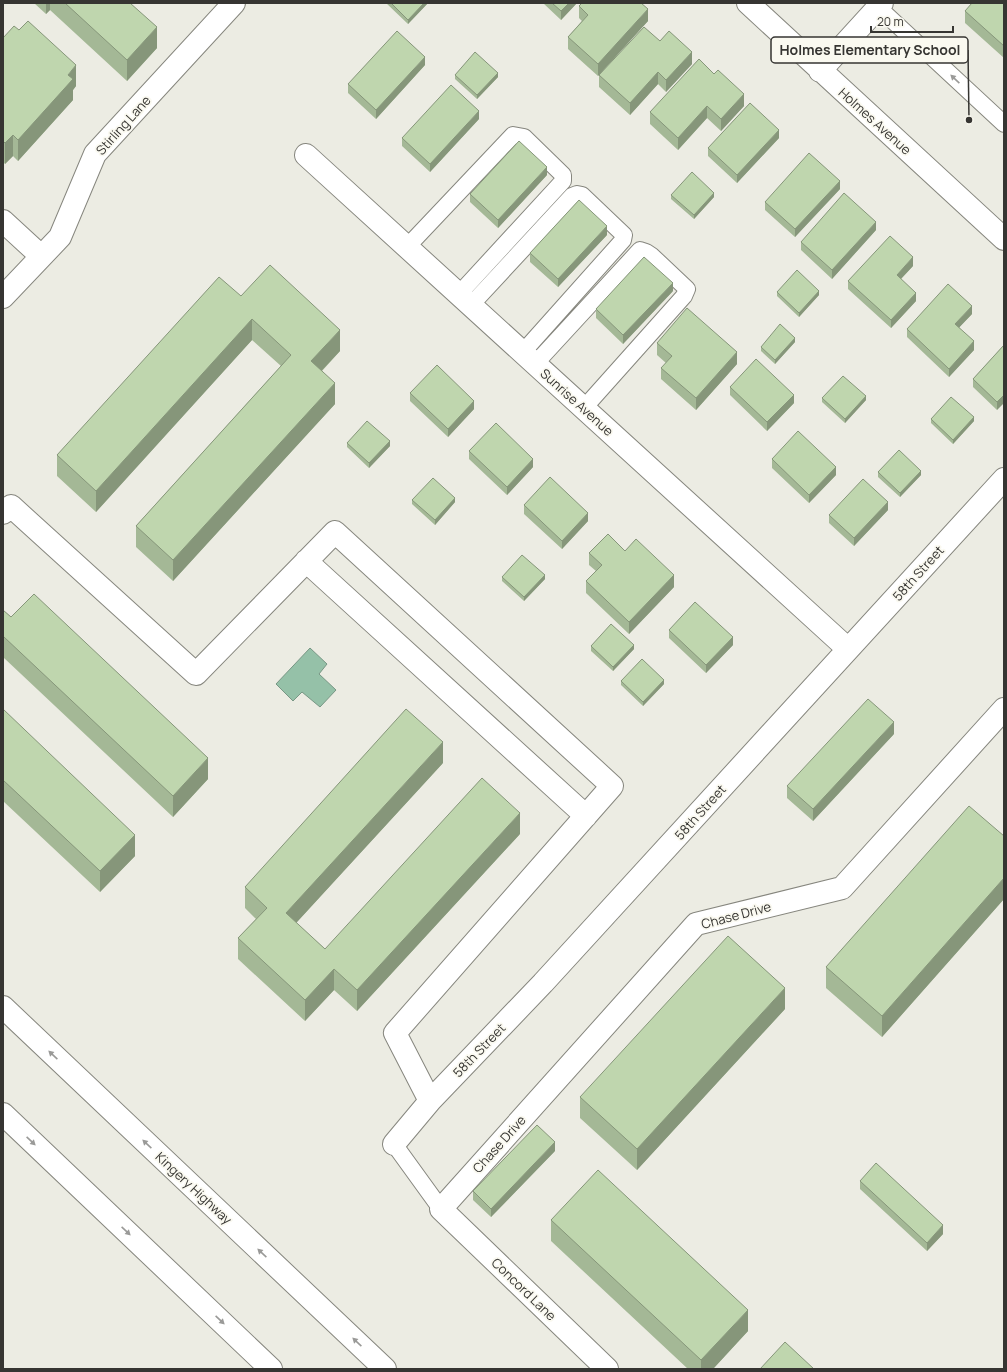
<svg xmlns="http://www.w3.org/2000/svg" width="1007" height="1372" font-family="Manrope,sans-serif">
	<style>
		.water { fill: #95c1a8; stroke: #789785 }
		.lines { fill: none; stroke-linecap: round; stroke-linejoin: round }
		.lane-casing { stroke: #86867e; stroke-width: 18 }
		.street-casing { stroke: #86867e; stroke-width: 24 }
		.highway-casing { stroke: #86867e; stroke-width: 24 }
		.lane { stroke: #fff; stroke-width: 16 }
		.street { stroke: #fff; stroke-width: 22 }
		.highway { stroke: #fff; stroke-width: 22 }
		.wall { fill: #a4b896 }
		.shaded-wall { fill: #86967a }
		.building { fill: #bfd6ae; stroke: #86967a }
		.oneway { fill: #9a9a98 }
		.labels { text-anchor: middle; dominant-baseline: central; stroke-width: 3.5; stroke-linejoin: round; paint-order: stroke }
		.street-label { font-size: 13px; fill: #363532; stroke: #faf9f0 }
		.leader { fill: none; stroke: #363532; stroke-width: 1.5 }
		.callout-dot { fill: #363532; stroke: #faf9f0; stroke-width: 1.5 }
		.callout { fill: #faf9f0; stroke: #363532; stroke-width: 1.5 }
		.callout-label { font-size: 14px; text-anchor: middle; font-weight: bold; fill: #363532 }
	</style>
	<rect width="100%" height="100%" fill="#ecece3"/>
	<path class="water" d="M310,648l17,16 -8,10 17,16 -16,17 -18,-15 -9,9 -17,-17z"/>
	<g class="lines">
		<defs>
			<path id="lane" d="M878,7l126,117
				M407,247l106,-112 11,2 39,38v6l-104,113
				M471,305l101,-109 5,-2 5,1 42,40 -1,5 -100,112
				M535,364l105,-114 6,2 6,4 35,33 -3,7 -100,112
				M394,1144l47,65"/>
			<path id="street" d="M748,3l256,236
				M820,71l62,-68
				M306,155l542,494
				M3,221l38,35
				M3,297l57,-60 35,-83 139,-151
				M3,513l8,-7 185,168 139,-142 277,254 -217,247 35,68
				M306,561l280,255
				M394,1144l36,-43 113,-118 461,-504
				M607,1369l-166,-160 255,-285 146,-36 162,-179"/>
			<path id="highway" d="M3,1007l382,362
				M3,1114l268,255"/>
		</defs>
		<use href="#lane" class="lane-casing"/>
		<use href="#street" class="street-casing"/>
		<use href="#highway" class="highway-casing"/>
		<use href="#lane" class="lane"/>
		<use href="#street" class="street"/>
		<use href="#highway" class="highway"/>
	</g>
	<path class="wall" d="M34,3h96l27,45 -30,33 -77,-71 -4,4z
		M386,3h42l-20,21z
		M543,3h34l-16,17z
		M1004,3v55l-39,-35v-12z
		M579,6l69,15 -50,55 -30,-27v-12l14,-16 -3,-3z
		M3,38l73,48 -3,4v10l-55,61 -5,-5 -8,8 -2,-2z
		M660,41l32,23 -26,28 -8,-8 -28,31 -31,-28v-12z
		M425,65l-49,54 -28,-26v-9z
		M714,74l30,32 -23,25 -14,-13 -29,32 -28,-26v-12z
		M455,75l43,2 -21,22 -22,-20z
		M479,119l-49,53 -28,-26v-8z
		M779,138l-42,45 -29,-27v-8z
		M547,175l-49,53 -28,-26v-8z
		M840,189l-45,48 -30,-27v-8z
		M671,195l43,2 -20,22 -23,-20z
		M876,230l-44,49 -31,-29v-8z
		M607,235l-49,52 -28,-25v-9z
		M913,266l-12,13 15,22 -25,27 -43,-39v-8z
		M673,291l-50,53 -27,-26v-9z
		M777,292l42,3 -20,22 -22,-21z
		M241,296l99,55 -18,20 13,33 -162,177 -37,-34v-21l145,-160 -29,-26 -156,172 -39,-36v-21z
		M972,314l-13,13 15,23 -25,27 -42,-40v-8z
		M795,342l-20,22 -14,-13v-4z
		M657,343l80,21 -41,46 -35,-31v-11l5,-5 -9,-8z
		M1004,345l-7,65 -24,-23v-8z
		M730,387l64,16 -27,28 -37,-36z
		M410,393l64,16 -26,28 -38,-36z
		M822,398l44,2 -21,23 -23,-21z
		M931,419l43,2 -21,23 -22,-21z
		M347,443l43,3 -21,22 -22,-21z
		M469,451l64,16 -26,28 -38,-36z
		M772,459l64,16 -27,28 -37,-35z
		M878,472l43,3 -21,22 -22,-20z
		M412,500l43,2 -20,23 -23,-21z
		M524,505l64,16 -26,28 -38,-35z
		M888,510l-34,36 -25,-23v-8z
		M625,551l49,36 -45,47 -43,-41v-12l10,-10 -7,-6v-12z
		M502,577l43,2 -21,22 -22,-20z
		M3,610l8,7 197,162 -35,38 -169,-159z
		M669,630l64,15 -27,28 -37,-35z
		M591,646l43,3 -21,22 -22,-20z
		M621,681l43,3 -21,22 -22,-21z
		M3,709l132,147 -35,36 -97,-91z
		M894,734l-81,87 -26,-23v-12z
		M443,763l-147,160 29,26 195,-115 -163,177 -23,-21 -29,31 -67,-62v-21l18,-19 -11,-11v-21z
		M1004,836v63l-122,138 -56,-49v-21z
		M785,1009l-148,161 -57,-52v-21z
		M555,1151l-64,66 -18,-17v-9z
		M860,1181l83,53 -16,17 -67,-62z
		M551,1220l197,111 -35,38h-25l-137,-128z"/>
	<path class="shaded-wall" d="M46,3h4v7l-4,4z
		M424,3h4l-20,21v-4z
		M569,3h8l-16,17v-9z
		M648,9v12l-50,55v-12z
		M157,27v21l-30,33v-21z
		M692,52v12l-26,28v-12z
		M425,57v8l-49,54v-9z
		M76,65v21l-3,4v10l-55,61v-21l50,-65z
		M658,72v12l-28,31v-12z
		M498,73v4l-21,22v-4z
		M744,94v12l-23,25v-12z
		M707,106v12l-29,32v-12z
		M479,111v8l-49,53v-8z
		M779,130v8l-42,45v-8z
		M13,135v21l-8,8v-21z
		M547,167v8l-49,53v-8z
		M840,181v8l-45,48v-8z
		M714,193v4l-20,22v-4z
		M876,222v8l-44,49v-9z
		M607,226v9l-49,52v-8z
		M913,257v9l-16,17v-8z
		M673,283v8l-50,53v-9z
		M819,291v4l-20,22v-4z
		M916,293v8l-25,27v-8z
		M972,306v8l-17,18v-8z
		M252,319v21l-156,172v-21z
		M340,330v21l-29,31v-21z
		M795,338v4l-20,22v-4z
		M974,341v9l-25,27v-8z
		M737,352v12l-41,46v-12z
		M335,383v21l-162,177v-21z
		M794,395v8l-27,28v-9z
		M1004,395v8l-7,7v-8z
		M866,396v4l-21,23v-4z
		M474,401v8l-26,28v-8z
		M974,417v4l-21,23v-4z
		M390,441v5l-21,22v-5z
		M533,459v8l-26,28v-8z
		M836,467v8l-27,28v-8z
		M921,471v4l-21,22v-4z
		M455,498v4l-20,23v-5z
		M888,502v8l-34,36v-8z
		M588,513v8l-26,28v-8z
		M545,575v4l-21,22v-4z
		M674,575v12l-45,47v-12z
		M4,637v21l-1,1v-21z
		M733,637v8l-27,28v-8z
		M634,645v4l-21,22v-4z
		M664,680v4l-21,22v-4z
		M894,722v12l-81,87v-12z
		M443,742v21l-157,171v-21z
		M208,758v21l-35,38v-21z
		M520,813v21l-163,177v-21z
		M135,835v21l-35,36v-21z
		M1004,878v21l-122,138v-21z
		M334,969v21l-29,31v-21z
		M785,988v21l-148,161v-21z
		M555,1142v9l-64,66v-8z
		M943,1225v9l-16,17v-8z
		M748,1310v21l-35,38h-12v-9z"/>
	<path class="building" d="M65,3h65l27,24 -30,33z
		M391,3h33l-16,17z
		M552,3h17l-8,8z
		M582,3h59l7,6 -50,55 -30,-27 20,-22 -9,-9z
		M972,3h32v43l-39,-35z
		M28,21l48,44 -8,10 5,4 -55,61 -5,-5 -8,8 -2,-2v-103l11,-12 5,4z
		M644,27l16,14 9,-10 23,21 -26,28 -8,-8 -28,31 -31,-28z
		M397,31l28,26 -49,53 -28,-26z
		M475,52l23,21 -21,22 -22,-20z
		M699,59l15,15 4,-4 26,24 -23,25 -14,-13 -29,32 -28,-26z
		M451,85l28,26 -49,53 -28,-26z
		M750,103l29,27 -42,45 -29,-27z
		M519,141l28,26 -49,53 -28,-26z
		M809,153l31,28 -45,48 -30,-27z
		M692,172l22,21 -20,22 -23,-20z
		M844,193l32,29 -44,48 -31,-28z
		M579,200l28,26 -49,53 -28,-26z
		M890,236l23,21 -16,18 19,18 -25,27 -43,-39z
		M644,257l29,26 -50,52 -27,-26z
		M270,265l70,65 -29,31 24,22 -162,177 -37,-34 155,-171 -39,-36 -156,172 -39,-36 162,-178 22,19z
		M797,270l22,21 -20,22 -22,-21z
		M948,284l24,22 -17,18 19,17 -25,28 -42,-40z
		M687,308l50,44 -41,46 -35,-30 11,-12 -15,-13z
		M780,324l15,14 -20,22 -14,-13z
		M1004,345v50l-7,7 -24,-23z
		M756,359l38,36 -27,27 -37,-35z
		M437,365l37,36 -26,28 -38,-36z
		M843,376l23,20 -21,23 -23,-21z
		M951,397l23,20 -21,23 -22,-21z
		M367,421l23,20 -21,22 -22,-20z
		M496,423l37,36 -26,28 -38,-36z
		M798,431l38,36 -27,28 -37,-36z
		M899,450l22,21 -21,22 -22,-21z
		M550,477l38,36 -26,28 -38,-36z
		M433,478l22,20 -20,22 -23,-20z
		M863,479l25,23 -34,36 -25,-23z
		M608,534l17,17 11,-12 38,36 -45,47 -43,-41 16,-16 -13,-12z
		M522,555l23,20 -21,22 -22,-20z
		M34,594l174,164 -35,38 -169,-159 -1,1v-28l8,7z
		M695,602l38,35 -27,28 -37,-35z
		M611,624l23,21 -21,22 -22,-21z
		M642,659l22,21 -21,22 -22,-21z
		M868,699l26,23 -81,87 -26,-23z
		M3,709l132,126 -35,36 -97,-91z
		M406,709l37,33 -157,171 39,36 157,-171 38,35 -163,177 -23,-21 -29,31 -67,-62 29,-30 -22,-21z
		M969,806l35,30v42l-122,138 -56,-49z
		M728,936l57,52 -148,161 -57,-52z
		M537,1125l18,17 -64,67 -18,-18z
		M876,1163l67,62 -16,18 -67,-62z
		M598,1170l150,140 -47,50 -150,-140z
		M785,1342l29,27h-54z"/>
	<defs><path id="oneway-solid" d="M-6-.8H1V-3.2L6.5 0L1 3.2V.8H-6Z"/></defs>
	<g class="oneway">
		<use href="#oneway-solid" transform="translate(955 79) rotate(-137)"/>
		<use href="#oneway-solid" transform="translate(53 1055) rotate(-137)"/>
		<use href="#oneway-solid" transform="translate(31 1141) rotate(43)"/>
		<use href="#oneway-solid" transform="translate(147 1144) rotate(-137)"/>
		<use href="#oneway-solid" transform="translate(126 1231) rotate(43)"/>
		<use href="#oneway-solid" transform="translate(262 1253) rotate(-137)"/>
		<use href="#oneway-solid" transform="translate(220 1320) rotate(43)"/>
		<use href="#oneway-solid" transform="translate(357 1342) rotate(-137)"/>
	</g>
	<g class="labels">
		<g class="street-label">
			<text transform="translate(875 121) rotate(42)">Holmes Avenue</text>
			<text transform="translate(123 125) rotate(-48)">Stirling Lane</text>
			<text transform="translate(577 402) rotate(42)">Sunrise Avenue</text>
			<text transform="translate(918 573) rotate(-48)">58th Street</text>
			<text transform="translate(700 812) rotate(-48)">58th Street</text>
			<text transform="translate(736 915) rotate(-15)">Chase Drive</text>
			<text transform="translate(479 1050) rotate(-46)">58th Street</text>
			<text transform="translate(499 1144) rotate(-48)">Chase Drive</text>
			<text transform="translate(194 1188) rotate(43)">Kingery Highway</text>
			<text transform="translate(524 1289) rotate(44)">Concord Lane</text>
		</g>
	</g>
	<path class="leader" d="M969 120L968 50"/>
	<circle class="callout-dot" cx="969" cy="120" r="4"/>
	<rect class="callout" x="771" y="37" width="197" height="26" rx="4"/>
	<g class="callout-label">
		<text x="870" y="55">Holmes Elementary School</text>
	</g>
	<rect width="1007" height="1372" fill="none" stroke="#363532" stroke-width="8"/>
	<path d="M871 26v6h82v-6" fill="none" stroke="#363532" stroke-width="2"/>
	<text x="877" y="26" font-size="12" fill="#363532" stroke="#faf9f0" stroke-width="3" paint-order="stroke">20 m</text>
</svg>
